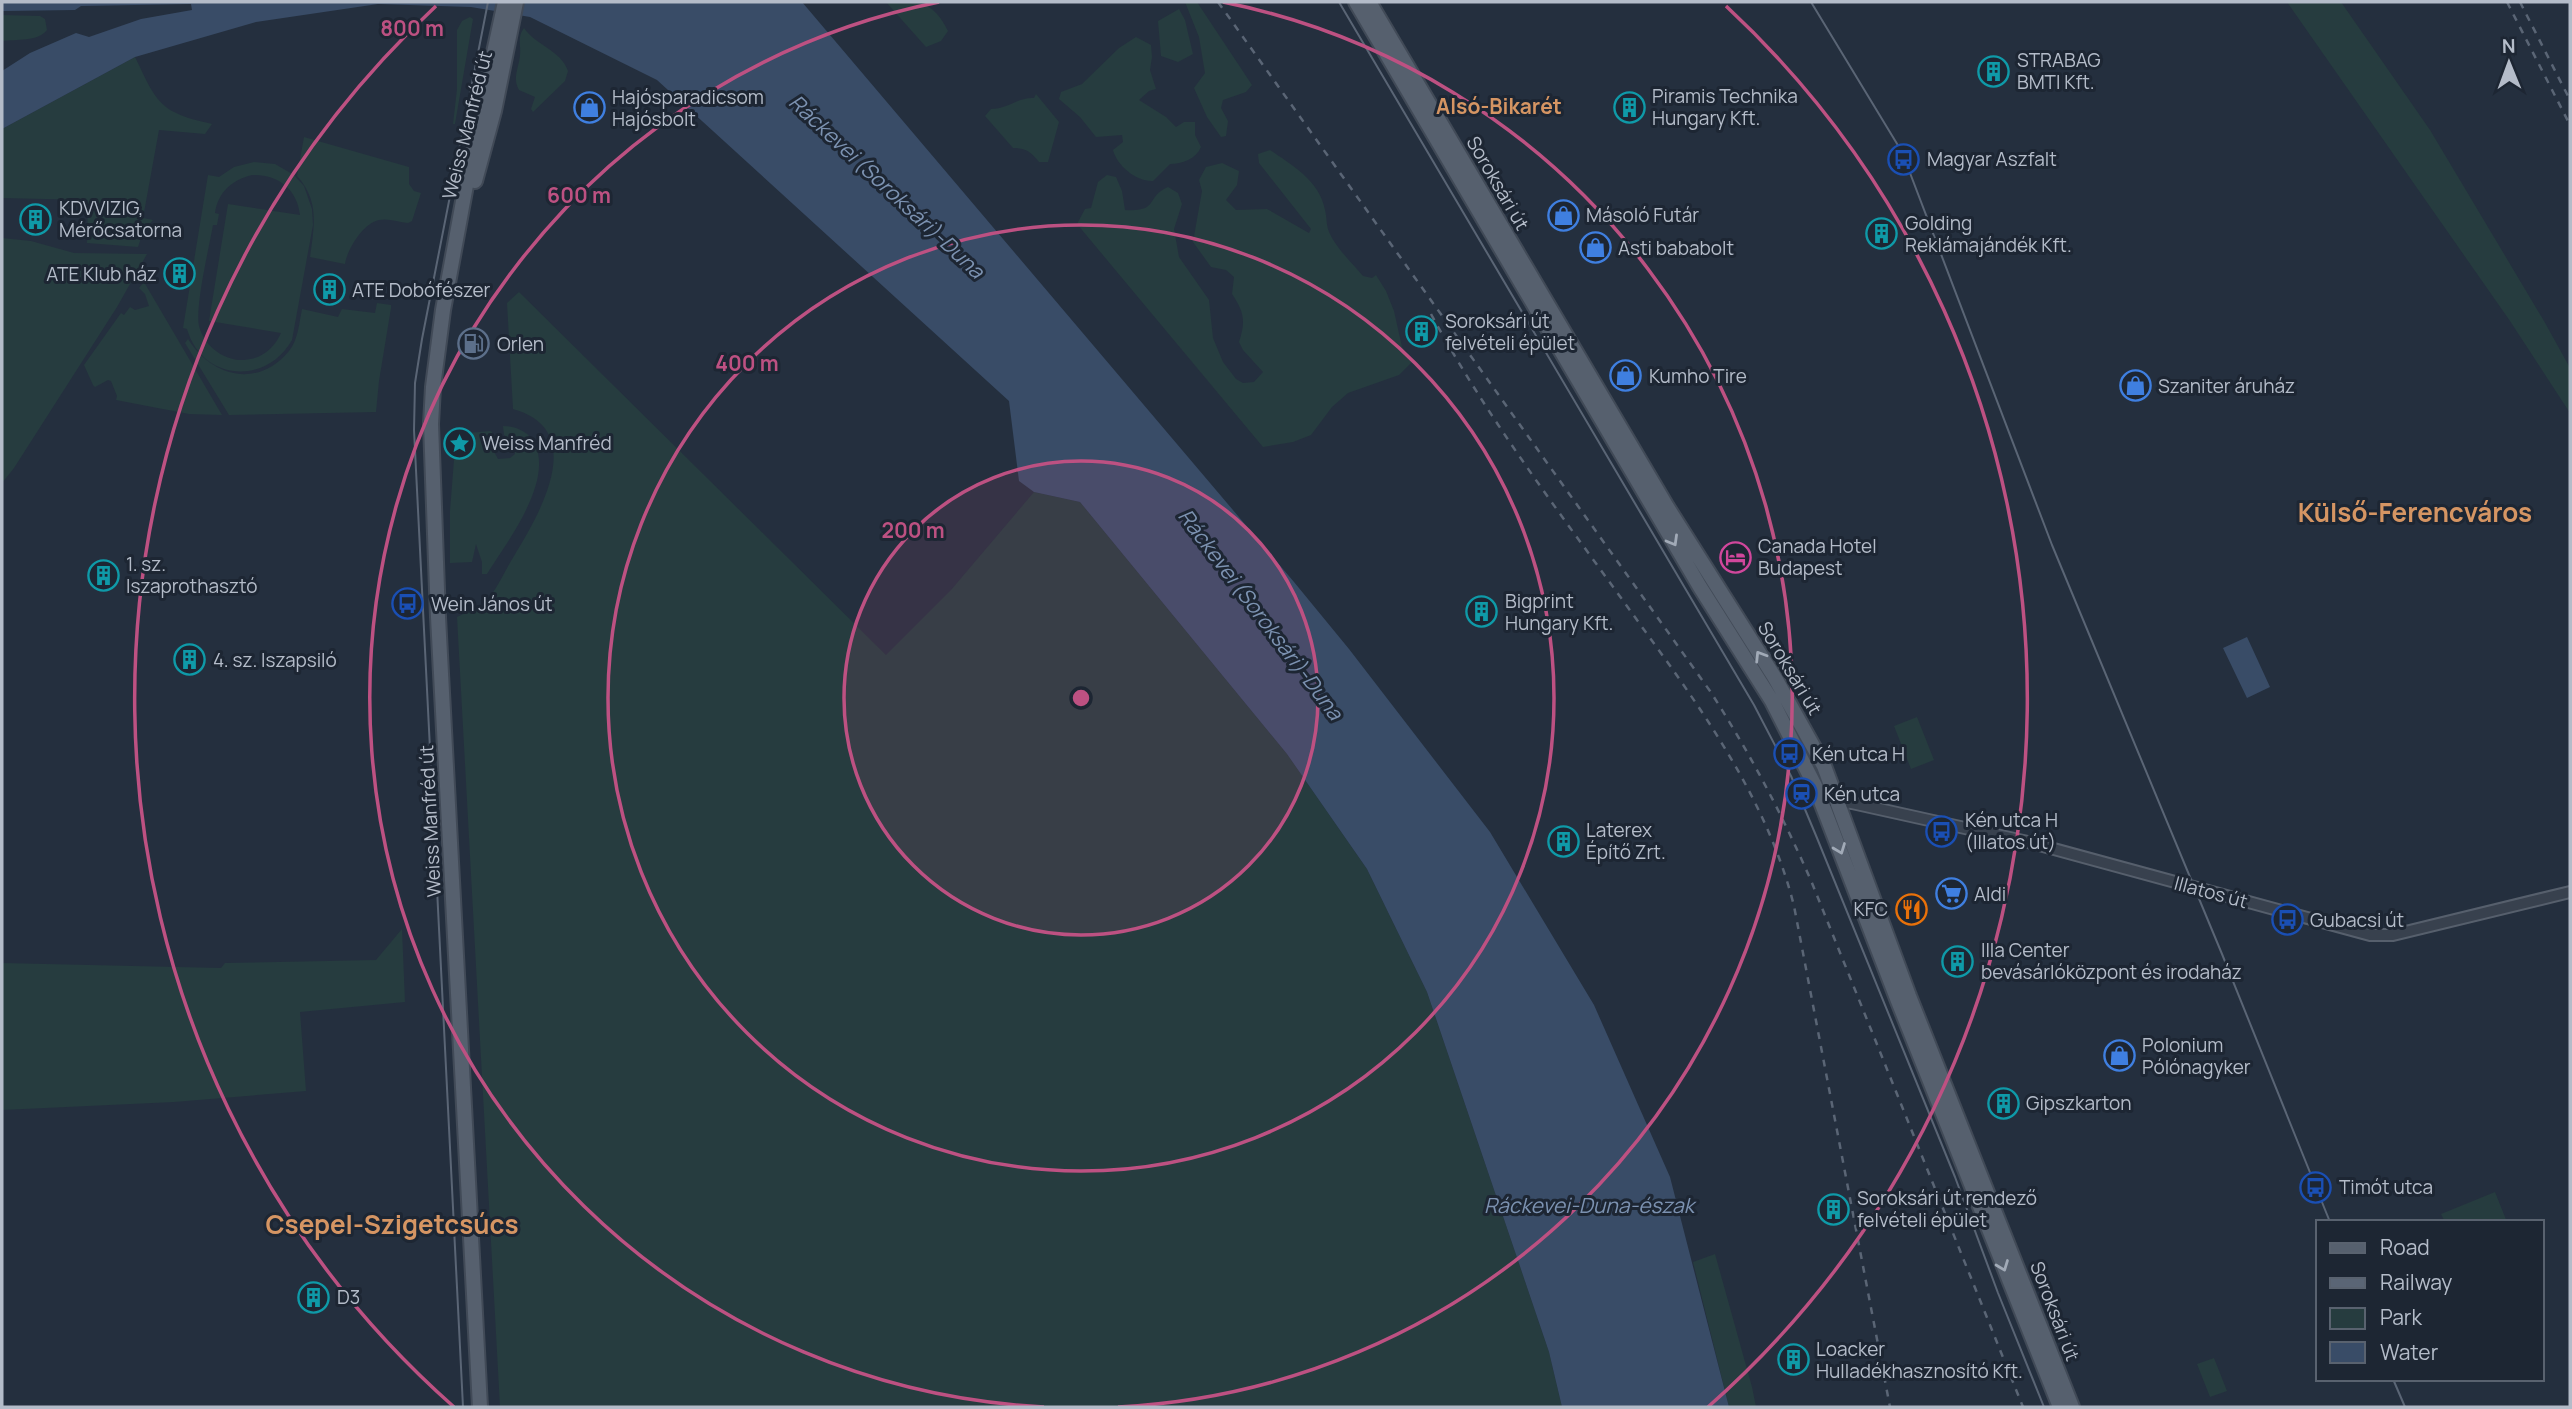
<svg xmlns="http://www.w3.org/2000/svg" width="2572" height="1409" font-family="Manrope,sans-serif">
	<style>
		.green { fill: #263c3f; fill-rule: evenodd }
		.water { fill: #394c67 }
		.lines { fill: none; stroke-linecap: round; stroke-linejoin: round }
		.minor-casing { stroke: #565f6c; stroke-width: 14 }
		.major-casing { stroke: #414a57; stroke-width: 18 }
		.minor { stroke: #38414e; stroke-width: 10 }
		.major { stroke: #56606e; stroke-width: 14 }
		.tram { stroke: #5a6575; stroke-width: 2 }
		.rail { stroke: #5a6575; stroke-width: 2.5; stroke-dasharray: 7 7; stroke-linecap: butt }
		.oneway { stroke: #a1aab7 }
		.ring { fill: none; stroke: #bd5182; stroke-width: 3.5 }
		.labels { text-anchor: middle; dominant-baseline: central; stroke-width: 6; stroke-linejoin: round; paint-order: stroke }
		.poi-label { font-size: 19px; fill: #b4bcc9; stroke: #1d2633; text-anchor: start }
		.street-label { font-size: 19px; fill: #b4bcc9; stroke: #1d2633 }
		.neighbourhood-label { font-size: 21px; font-weight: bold; fill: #d59563; stroke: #1d2633 }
		.water-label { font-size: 21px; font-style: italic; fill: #7c92b1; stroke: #1d2633 }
		.district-label { font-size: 26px; font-weight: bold; fill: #d59563; stroke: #1d2633 }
		.centre { fill: #bd5182; stroke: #1d2633; stroke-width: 3.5 }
		.ring-label { font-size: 21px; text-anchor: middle; font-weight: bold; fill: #bd5182; stroke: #1d2633; stroke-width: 6; stroke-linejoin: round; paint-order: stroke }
	</style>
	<rect width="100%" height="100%" fill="#242f3e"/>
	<path class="green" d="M886,2c33,0 47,-2 62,29l-7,10 -15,6z
		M1185,2h12l55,83 -6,7 -23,8 -2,8 7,13 -2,15 -5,1 -14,-20 -13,-29 11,-15 -6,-36z
		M2287,2h54l89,128 114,191 26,47v45l-60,-92z
		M1179,9l6,11 8,34 -15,8 -17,-6 -3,-35z
		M2,15l38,1 5,3 2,11c-9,12 -31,9 -45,11z
		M470,17l3,2 -18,105h-2l4,-35v-59l5,-9z
		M524,28c11,17 37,22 44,43l-3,10 -32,31 -2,-3 4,-12 -16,-7c-7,-12 0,-22 1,-35 1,-11 -3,-18 4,-27z
		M1136,37l15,8 1,12 -2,13 6,19 -7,2 -10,9 27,17 10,10 8,-5h11v13l6,12c-5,12 -19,17 -31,17l-17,17c-16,1 -36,-15 -40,-31l10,-8 -1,-7 -26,2 -16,-20 -21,-18 2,-7 21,-8 37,-36z
		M135,57c10,19 18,45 39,55 11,6 26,9 38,12l-7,10 -46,-4 -16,88 10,2 -10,12 -5,15 -51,-4 1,-43 -86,-2v-69z
		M1036,94l23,28 -11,40h-9c-8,-10 -13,-14 -26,-14l-28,-32 6,-7c17,0 27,-12 43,-11z
		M304,137l105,30v17l5,7 7,2 -9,28 -4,2c-9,-1 -20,-5 -29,-3 -16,3 -32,30 -34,44l-35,-7c4,-30 10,-56 -13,-81z
		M1270,150c22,15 50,31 55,60 2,8 1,14 4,22 7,16 23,31 34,44l9,2 4,-3 10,16 8,20 8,36 10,15 -13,13 -51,18 -16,14 -21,28 -18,7 -30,5 -186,-223 8,-15 6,-1 7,-26 9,-7 9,2 6,14 3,19c35,2 20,-13 43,-23l10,6 4,11 -8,25 5,28 30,43 4,38 10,24 13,17 7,4 11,-1 9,-10 -20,-22 -4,-8c7,-21 5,-30 -7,-48l2,-17 -8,-7 -15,-3 -18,-25 9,-51 -3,-11 7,-13 16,-4 17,8 -2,14 -11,15 10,10 31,-1 42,24 2,-4 -52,-66 -1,-9z
		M254,162l21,2 19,11 10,11 8,23 1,16 -21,115c-26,46 -90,41 -105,-11l-4,-1 25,-153 11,2 15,-10zM252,175c26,-1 45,14 48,40l-72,-11 -19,117 72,12c-7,16 -20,26 -37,27 -20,1 -40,-14 -45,-34 -4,-20 10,-78 14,-101h4l2,-11 -4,-1c3,-21 17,-33 37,-38z
		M2,238l29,3 43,12 73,1 -30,53 -103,161 -12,15z
		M144,282l78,133 -33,-1 -73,-14 1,-4 -6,-15 -3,-1 -13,7 -2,-2 -9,-20 37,-52 3,2 6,-8 5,3 14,-4 -4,-12 -6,-6z
		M519,292l367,363 65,-65 83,-98 46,10 207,252 80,115 60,123 122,360 13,55h-1062l-43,-790c8,-4 21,-9 28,-15 12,-12 20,-32 29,-46 26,-43 75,-126 -1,-147l-6,-106z
		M377,303l14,2v3l-12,73 -3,31 -147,3 -44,-72 3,-4c24,38 70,50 101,12 9,-11 10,-27 13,-42l36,8 4,-8 33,4z
		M503,426c13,0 26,6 32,18 18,39 -28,98 -48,130h-5v-12l-6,-18 -4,18 -22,1v-52l6,-77 34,-3 2,1v16l6,11 12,-1 5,-4 -2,-13 -9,-6z
		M1917,717l17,43 -23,9 -17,-43z
		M402,929l3,73 -105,10 6,79 -132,11 -172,8v-147l219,5 4,-5 151,-3z
		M2495,1192l12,30h-62l-4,-8z
		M1715,1254l37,133 4,20h-27l-36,-145z
		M2214,1358l13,33 -17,6 -13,-33z"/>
	<path class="water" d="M2,2h800l492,580 55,67 141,183 104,173 76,172 59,230h-167l-13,-55 -122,-360 -60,-123 -80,-115 -207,-252 -46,-10 -15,-11 -10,-80 -352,-321 -127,-63 -59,-10 -93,-3 -122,18 -121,35 -133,72v-58l28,-18 46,-20 13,4 52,-18 51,-9 -1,-6 -110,2 -6,4 -73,1z
		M2247,637l23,50 -23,11 -24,-50z"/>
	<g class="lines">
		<defs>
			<path id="minor" d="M1832,801l20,2 176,39 342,93h23l177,-43"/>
			<path id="major" d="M1356,2l344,585 72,114 43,85 83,215 162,406
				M1369,2l298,505 108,171 49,88 85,230 163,411
				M475,181l19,-70 22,-109
				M480,1407l-42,-790 -7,-193 2,-37 10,-77 28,-152 34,-156"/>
		</defs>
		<use href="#minor" class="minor-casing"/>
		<use href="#major" class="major-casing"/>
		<use href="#minor" class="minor"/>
		<use href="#major" class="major"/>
		<path class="tram" d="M1339,2l415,703 37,71 26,62 138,339 43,116 46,114
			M1811,2l91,150 150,393 170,409 108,268
			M2393,1379l12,28
			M463,1407l-49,-977 1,-47 7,-44 66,-337"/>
		<path class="rail" d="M1218,2l492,689c40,62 73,125 102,192l211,524
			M2507,2l63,123
			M2520,2l50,98
			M1431,314c60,111 138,211 211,313 62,85 126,175 152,279l96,501"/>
	</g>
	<defs><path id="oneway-chevron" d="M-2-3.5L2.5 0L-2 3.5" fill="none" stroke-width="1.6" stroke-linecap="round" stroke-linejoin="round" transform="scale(1.75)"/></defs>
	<g class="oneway">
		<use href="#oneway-chevron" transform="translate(1673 541) rotate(60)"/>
		<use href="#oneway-chevron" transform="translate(1760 656) rotate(-122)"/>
		<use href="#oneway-chevron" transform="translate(1840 849) rotate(69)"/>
		<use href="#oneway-chevron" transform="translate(2003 1266) rotate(69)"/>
	</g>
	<circle cx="1081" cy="698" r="237" fill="#bd5182" fill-opacity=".12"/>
	<g class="ring">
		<circle cx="1081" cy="698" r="237"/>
		<circle cx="1081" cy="698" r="473"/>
		<path d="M1044 1407A710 710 0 0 1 939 2M1223 2A710 710 0 0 1 1118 1407"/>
		<path d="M454 1407A946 946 0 0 1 436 6M1726 6A946 946 0 0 1 1708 1407"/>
	</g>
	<defs>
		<symbol id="building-ring" viewBox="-11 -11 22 22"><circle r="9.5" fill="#1d2633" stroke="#0f9aa8" stroke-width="1.5"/><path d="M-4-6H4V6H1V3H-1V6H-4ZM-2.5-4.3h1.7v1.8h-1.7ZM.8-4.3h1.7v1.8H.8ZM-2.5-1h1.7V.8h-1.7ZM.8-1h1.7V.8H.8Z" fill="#0f9aa8"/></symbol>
		<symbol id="shop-ring" viewBox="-11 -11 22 22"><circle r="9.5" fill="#1d2633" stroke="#3f7fe0" stroke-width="1.5"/><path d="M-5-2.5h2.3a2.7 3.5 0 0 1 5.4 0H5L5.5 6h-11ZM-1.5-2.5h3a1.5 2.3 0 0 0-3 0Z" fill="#3f7fe0"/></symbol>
		<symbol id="bus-ring" viewBox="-11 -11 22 22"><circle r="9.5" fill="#1d2633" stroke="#1a4fb4" stroke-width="1.5"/><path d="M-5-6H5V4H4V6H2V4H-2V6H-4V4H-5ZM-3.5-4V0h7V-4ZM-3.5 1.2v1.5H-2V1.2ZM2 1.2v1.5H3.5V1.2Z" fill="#1a4fb4"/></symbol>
		<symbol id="fuel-ring" viewBox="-11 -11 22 22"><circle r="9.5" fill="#1d2633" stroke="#5c6f8a" stroke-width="1.5"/><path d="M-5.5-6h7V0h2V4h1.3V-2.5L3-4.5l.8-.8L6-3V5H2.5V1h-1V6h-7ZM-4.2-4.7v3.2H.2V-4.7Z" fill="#5c6f8a"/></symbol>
		<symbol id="sight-ring" viewBox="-11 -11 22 22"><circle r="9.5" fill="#1d2633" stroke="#0f9aa8" stroke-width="1.5"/><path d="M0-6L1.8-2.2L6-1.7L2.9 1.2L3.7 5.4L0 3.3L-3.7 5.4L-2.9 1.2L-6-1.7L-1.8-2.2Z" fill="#0f9aa8"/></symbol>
		<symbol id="hotel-ring" viewBox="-11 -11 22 22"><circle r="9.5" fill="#1d2633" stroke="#d1479c" stroke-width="1.5"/><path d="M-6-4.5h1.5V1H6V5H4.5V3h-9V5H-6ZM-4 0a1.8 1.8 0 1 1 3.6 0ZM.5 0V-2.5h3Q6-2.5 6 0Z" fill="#d1479c"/></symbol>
		<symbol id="station-ring" viewBox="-11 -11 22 22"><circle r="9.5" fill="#1d2633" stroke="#1a4fb4" stroke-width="1.5"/><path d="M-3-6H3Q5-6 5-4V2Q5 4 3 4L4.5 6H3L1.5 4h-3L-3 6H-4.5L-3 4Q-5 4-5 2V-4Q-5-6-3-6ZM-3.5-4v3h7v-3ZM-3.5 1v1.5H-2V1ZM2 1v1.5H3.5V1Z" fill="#1a4fb4"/></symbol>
		<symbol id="supermarket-ring" viewBox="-11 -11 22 22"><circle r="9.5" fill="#1d2633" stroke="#3f7fe0" stroke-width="1.5"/><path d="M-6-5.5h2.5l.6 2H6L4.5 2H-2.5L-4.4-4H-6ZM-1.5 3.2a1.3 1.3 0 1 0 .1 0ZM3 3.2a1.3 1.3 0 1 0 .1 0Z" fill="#3f7fe0"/></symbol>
		<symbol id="restaurant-ring" viewBox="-11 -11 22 22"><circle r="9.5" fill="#1d2633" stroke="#e8710a" stroke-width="1.5"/><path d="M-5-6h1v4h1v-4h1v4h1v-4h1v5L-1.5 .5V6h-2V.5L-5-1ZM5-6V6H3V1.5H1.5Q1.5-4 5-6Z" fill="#e8710a"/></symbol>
	</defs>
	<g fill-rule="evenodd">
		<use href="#building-ring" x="1976" y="54" width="35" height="35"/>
		<use href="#building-ring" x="1612" y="90" width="35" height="35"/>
		<use href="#shop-ring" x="572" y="90" width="35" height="35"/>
		<use href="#bus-ring" x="1886" y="142" width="35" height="35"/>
		<use href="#shop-ring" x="1546" y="198" width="35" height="35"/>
		<use href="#building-ring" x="18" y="202" width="35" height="35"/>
		<use href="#building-ring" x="1864" y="216" width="35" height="35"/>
		<use href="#shop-ring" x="1578" y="230" width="35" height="35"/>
		<use href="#building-ring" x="162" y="256" width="35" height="35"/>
		<use href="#building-ring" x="312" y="272" width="35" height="35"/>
		<use href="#building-ring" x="1404" y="314" width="35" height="35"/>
		<use href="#fuel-ring" x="456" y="326" width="35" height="35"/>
		<use href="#shop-ring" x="1608" y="358" width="35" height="35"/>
		<use href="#shop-ring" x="2118" y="368" width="35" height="35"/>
		<use href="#sight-ring" x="442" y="426" width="35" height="35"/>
		<use href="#hotel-ring" x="1718" y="540" width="35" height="35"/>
		<use href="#building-ring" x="86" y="558" width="35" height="35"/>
		<use href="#bus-ring" x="390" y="586" width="35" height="35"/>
		<use href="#building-ring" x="1464" y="594" width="35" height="35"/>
		<use href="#building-ring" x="172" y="642" width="35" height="35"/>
		<use href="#bus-ring" x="1772" y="736" width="35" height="35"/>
		<use href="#station-ring" x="1784" y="776" width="35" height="35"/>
		<use href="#bus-ring" x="1924" y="814" width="35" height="35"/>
		<use href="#building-ring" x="1546" y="824" width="35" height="35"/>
		<use href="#supermarket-ring" x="1934" y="876" width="35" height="35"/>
		<use href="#restaurant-ring" x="1894" y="892" width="35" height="35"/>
		<use href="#bus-ring" x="2270" y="902" width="35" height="35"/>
		<use href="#building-ring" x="1940" y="944" width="35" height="35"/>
		<use href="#shop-ring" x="2102" y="1038" width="35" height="35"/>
		<use href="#building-ring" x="1986" y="1086" width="35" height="35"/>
		<use href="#bus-ring" x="2298" y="1170" width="35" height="35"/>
		<use href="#building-ring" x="1816" y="1192" width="35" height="35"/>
		<use href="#building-ring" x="296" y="1280" width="35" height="35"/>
		<use href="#building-ring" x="1776" y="1342" width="35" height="35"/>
	</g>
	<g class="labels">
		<g class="poi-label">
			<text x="2017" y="60">STRABAG<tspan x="2017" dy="22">BMTI Kft.</tspan></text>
			<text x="1652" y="96">Piramis Technika<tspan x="1652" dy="22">Hungary Kft.</tspan></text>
			<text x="612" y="97">Hajósparadicsom<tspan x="612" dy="22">Hajósbolt</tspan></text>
			<text x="1927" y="159">Magyar Aszfalt</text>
			<text x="59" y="208">KDVVIZIG,<tspan x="59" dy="22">Mérőcsatorna</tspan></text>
			<text x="1586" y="215">Másoló Futár</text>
			<text x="1905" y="223">Golding<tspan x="1905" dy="22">Reklámajándék Kft.</tspan></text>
			<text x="1618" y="248">Asti bababolt</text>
			<text x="157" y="274" text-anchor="end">ATE Klub ház</text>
			<text x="352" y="290">ATE Dobófészer</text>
			<text x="1445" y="321">Soroksári út<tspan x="1445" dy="22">felvételi épület</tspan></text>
			<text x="497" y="344">Orlen</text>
			<text x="1649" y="376">Kumho Tire</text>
			<text x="2158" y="386">Szaniter áruház</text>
			<text x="482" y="443">Weiss Manfréd</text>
			<text x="1758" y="546">Canada Hotel<tspan x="1758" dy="22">Budapest</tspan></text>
			<text x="126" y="564">1. sz.<tspan x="126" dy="22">Iszaprothasztó</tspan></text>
			<text x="1505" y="601">Bigprint<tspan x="1505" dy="22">Hungary Kft.</tspan></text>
			<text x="431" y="604">Wein János út</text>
			<text x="213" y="660">4. sz. Iszapsiló</text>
			<text x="1812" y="754">Kén utca H</text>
			<text x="1824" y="794">Kén utca</text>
			<text x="1965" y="820">Kén utca H<tspan x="1965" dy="22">(Illatos út)</tspan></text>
			<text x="1586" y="830">Laterex<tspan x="1586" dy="22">Építő Zrt.</tspan></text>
			<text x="1974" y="894">Aldi</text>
			<text x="1888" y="909" text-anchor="end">KFC</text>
			<text x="2310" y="920">Gubacsi út</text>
			<text x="1981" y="950">Illa Center<tspan x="1981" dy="22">bevásárlóközpont és irodaház</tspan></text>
			<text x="2142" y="1045">Polonium<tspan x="2142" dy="22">Pólónagyker</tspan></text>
			<text x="2026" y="1103">Gipszkarton</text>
			<text x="2339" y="1187">Timót utca</text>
			<text x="1857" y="1198">Soroksári út rendező<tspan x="1857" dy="22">felvételi épület</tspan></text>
			<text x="337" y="1297">D3</text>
			<text x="1816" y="1349">Loacker<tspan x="1816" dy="22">Hulladékhasznosító Kft.</tspan></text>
		</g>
		<g class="street-label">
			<text transform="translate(467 125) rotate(-76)">Weiss Manfréd út</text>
			<text transform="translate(1498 183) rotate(60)">Soroksári út</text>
			<text transform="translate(1790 668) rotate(59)">Soroksári út</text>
			<text transform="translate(430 821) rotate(-93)">Weiss Manfréd út</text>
			<text transform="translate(2211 892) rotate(15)">Illatos út</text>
			<text transform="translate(2055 1311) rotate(69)">Soroksári út</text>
		</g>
		<g class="neighbourhood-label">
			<text x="1499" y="106">Alsó-Bikarét</text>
		</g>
		<g class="water-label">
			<text transform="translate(887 186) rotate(43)">Ráckevei (Soroksári)-Duna</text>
			<text transform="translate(1261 614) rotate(53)">Ráckevei (Soroksári)-Duna</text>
			<text x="1589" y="1205">Ráckevei-Duna-észak</text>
		</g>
		<g class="district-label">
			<text x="2415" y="512">Külső-Ferencváros</text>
			<text x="392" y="1224">Csepel-Szigetcsúcs</text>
		</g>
	</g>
	<circle cx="1081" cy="698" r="10" class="centre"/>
	<g class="ring-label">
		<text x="412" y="36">800 m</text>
		<text x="579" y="203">600 m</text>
		<text x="747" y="371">400 m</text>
		<text x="913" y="538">200 m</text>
	</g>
	<rect width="2572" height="1409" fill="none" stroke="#b4bcc9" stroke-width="7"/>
	<rect x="2316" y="1220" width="228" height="161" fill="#1d2633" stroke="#59626f" stroke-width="2"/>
	<rect x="2330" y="1243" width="35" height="10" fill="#56606e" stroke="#59626f" stroke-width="2"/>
	<text x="2380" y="1255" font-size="21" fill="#b4bcc9">Road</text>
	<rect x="2330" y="1278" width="35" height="10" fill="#5a6575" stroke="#59626f" stroke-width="2"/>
	<text x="2380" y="1290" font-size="21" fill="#b4bcc9">Railway</text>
	<rect x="2330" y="1308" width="35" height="21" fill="#263c3f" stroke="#59626f" stroke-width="2"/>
	<text x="2380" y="1325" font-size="21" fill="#b4bcc9">Park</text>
	<rect x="2330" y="1342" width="35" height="21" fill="#394c67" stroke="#59626f" stroke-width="2"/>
	<text x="2380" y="1360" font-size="21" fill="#b4bcc9">Water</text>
	<g transform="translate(2509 63) rotate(359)" stroke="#1d2633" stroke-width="5" paint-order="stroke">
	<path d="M0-5L12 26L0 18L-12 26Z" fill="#b4bcc9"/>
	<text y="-10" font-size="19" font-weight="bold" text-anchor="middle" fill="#b4bcc9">N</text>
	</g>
</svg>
